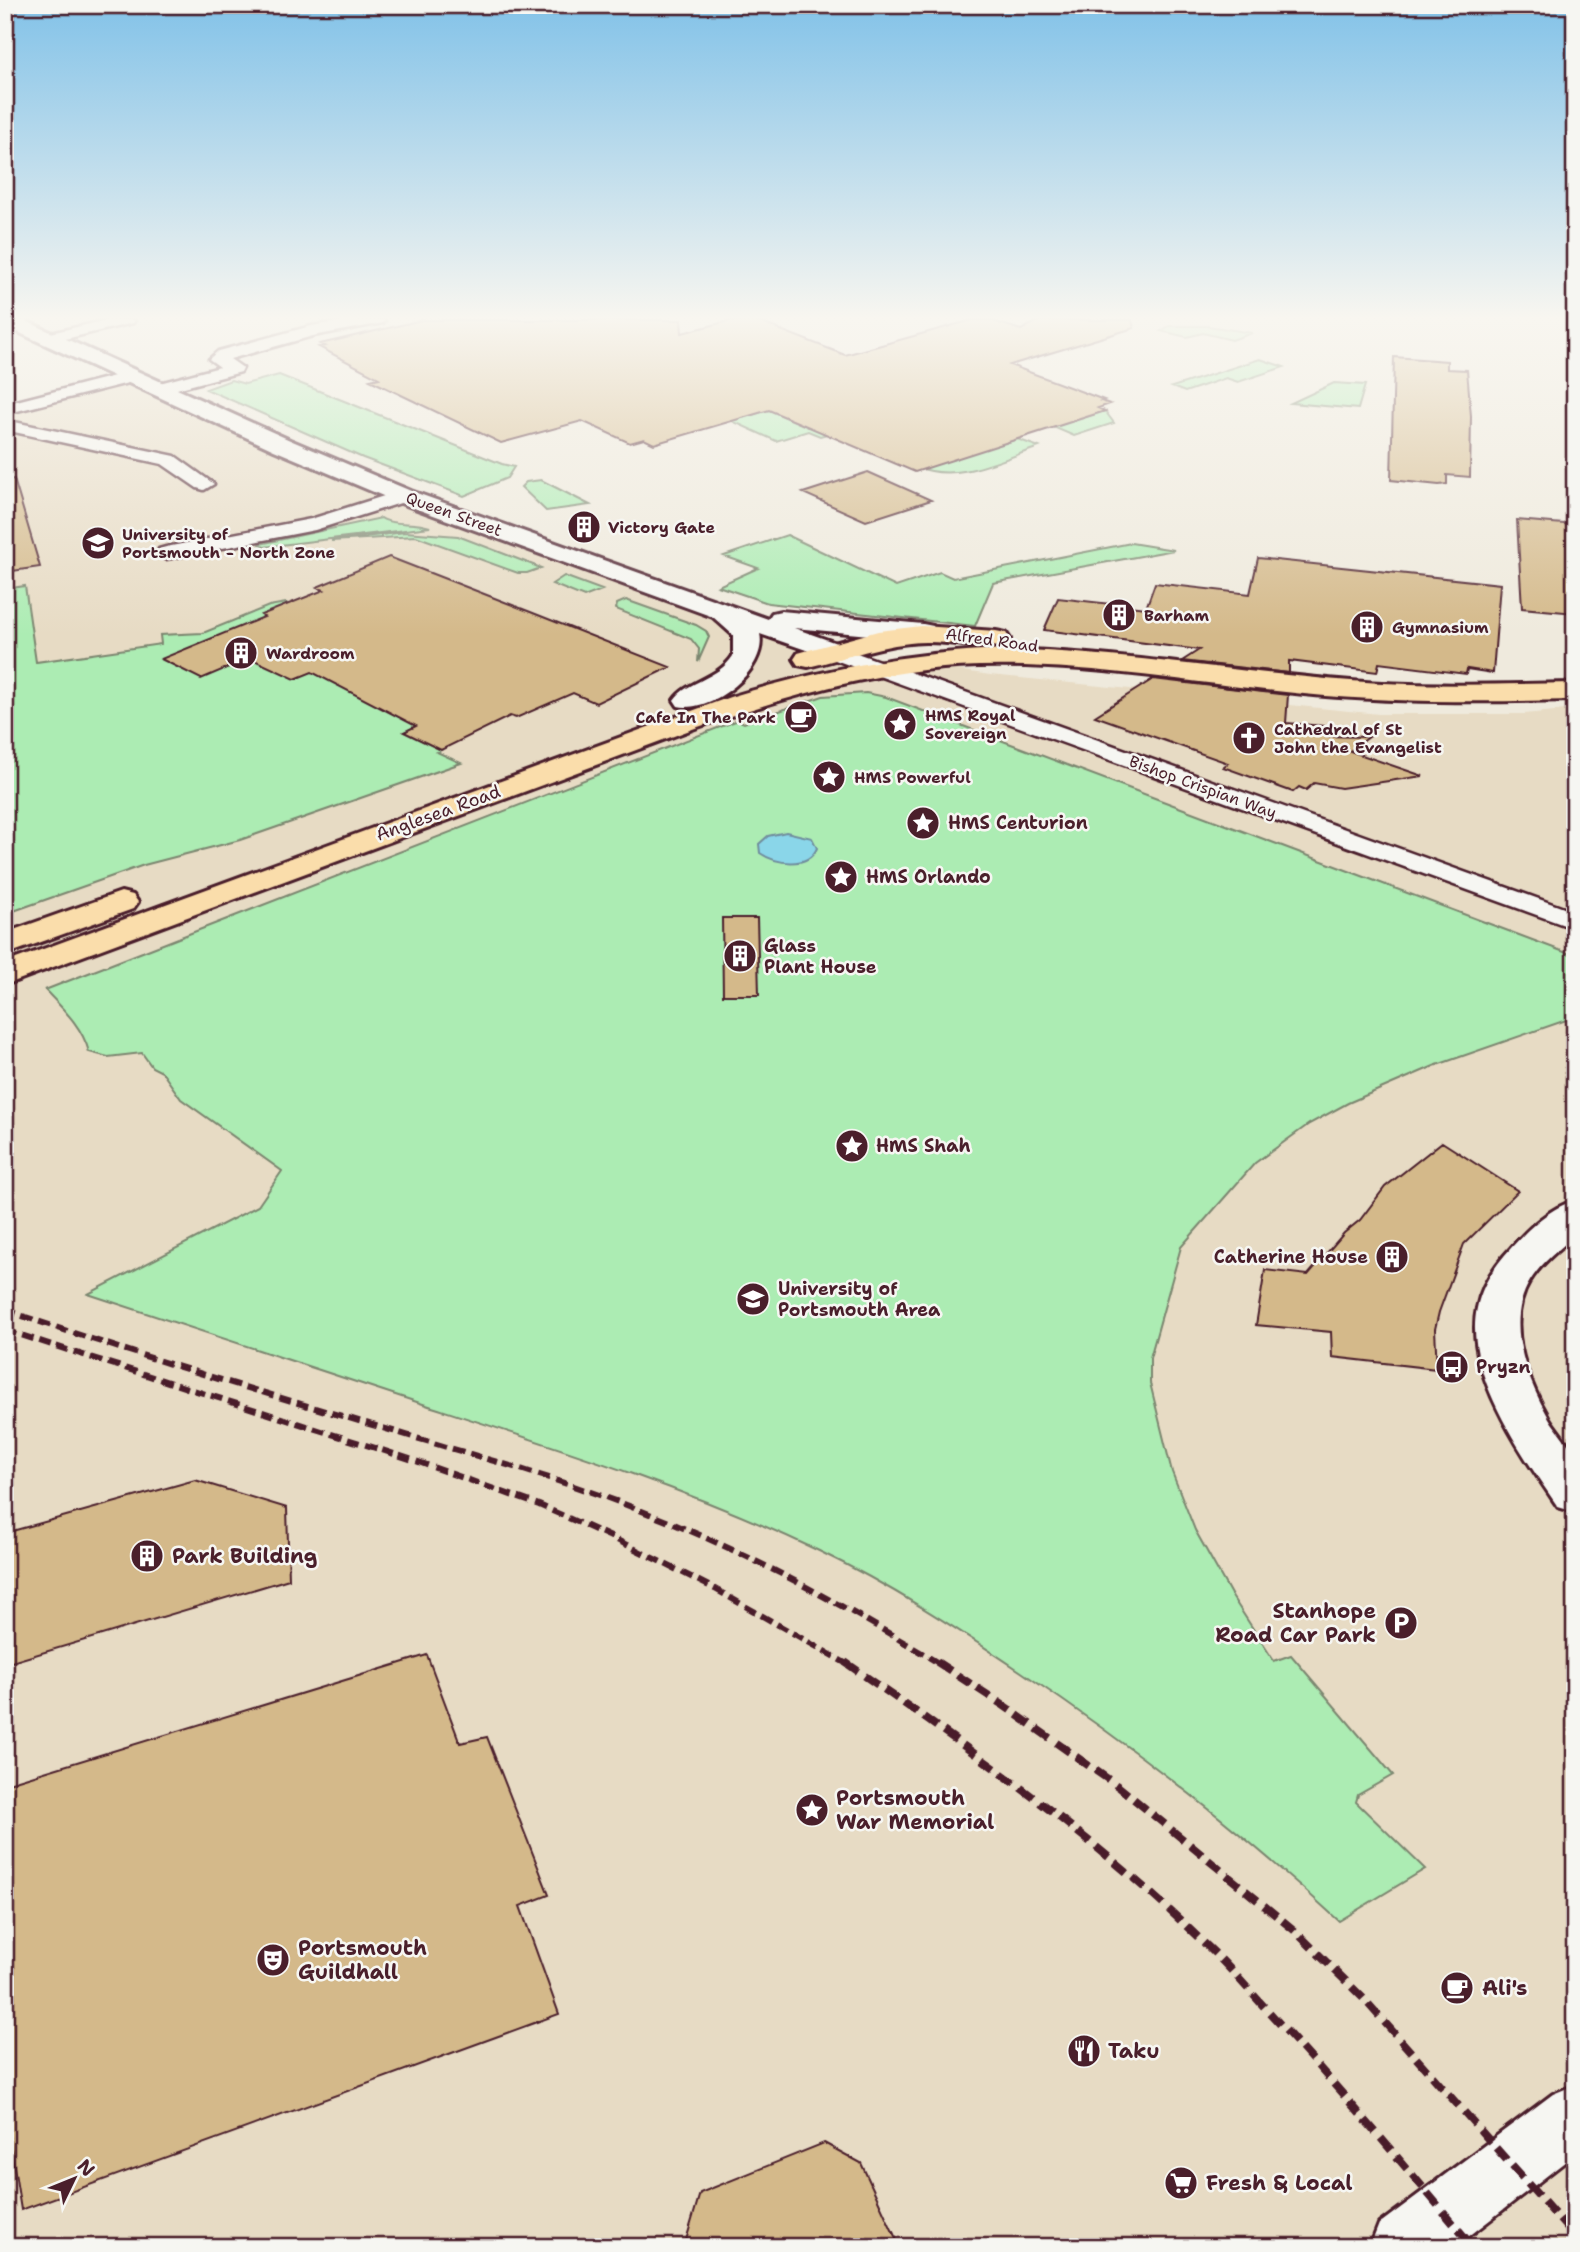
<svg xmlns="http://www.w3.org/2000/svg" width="1580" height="2252" font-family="'Shantell Sans',sans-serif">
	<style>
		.built { fill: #e7dbc4 }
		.green { fill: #acecb3; stroke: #7b866f; stroke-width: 2 }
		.water { fill: #8ad6e9; stroke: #708d9d; stroke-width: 2 }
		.building { fill: #d4b98a; stroke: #4a1f2b; stroke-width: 2 }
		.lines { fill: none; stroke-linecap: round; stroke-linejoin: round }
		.street-casing { stroke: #4a1f2b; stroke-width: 5 }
		.secondary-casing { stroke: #4a1f2b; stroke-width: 6 }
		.primary-casing { stroke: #4a1f2b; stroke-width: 6 }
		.street { fill: #f6f6f2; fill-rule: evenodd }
		.secondary { fill: #f6f6f2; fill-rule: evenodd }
		.primary { fill: #faddab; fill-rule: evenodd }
		.rail-far1 { stroke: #4a1f2b; stroke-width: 6; stroke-dasharray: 12 6; stroke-linecap: butt }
		.rail { stroke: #4a1f2b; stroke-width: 8; stroke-dasharray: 16 8; stroke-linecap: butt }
		.labels { text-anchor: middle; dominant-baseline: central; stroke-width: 5; stroke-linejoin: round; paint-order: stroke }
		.far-street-label { font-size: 16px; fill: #4a1f2b; stroke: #f6f6f2 }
		.far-poi-label { font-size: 16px; font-weight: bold; fill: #4a1f2b; stroke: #f6f6f2; text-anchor: start }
		.street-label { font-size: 18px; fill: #4a1f2b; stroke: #f6f6f2 }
		.poi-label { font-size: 18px; font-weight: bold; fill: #4a1f2b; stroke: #f6f6f2; text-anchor: start }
		.near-poi-label { font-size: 21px; font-weight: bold; fill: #4a1f2b; stroke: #f6f6f2; text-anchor: start }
	</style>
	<rect width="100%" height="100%" fill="#efeadd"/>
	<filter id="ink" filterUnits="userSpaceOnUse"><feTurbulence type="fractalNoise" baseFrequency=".0143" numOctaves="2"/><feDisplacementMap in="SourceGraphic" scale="14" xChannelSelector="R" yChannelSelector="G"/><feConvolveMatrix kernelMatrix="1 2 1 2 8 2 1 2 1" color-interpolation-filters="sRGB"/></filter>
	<g filter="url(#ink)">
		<path class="built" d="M130,377l152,68 550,206 158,24 389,39h145l51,-5v1538h-1570v-1838z"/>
		<path class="green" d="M1169,326h39l44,7 -20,7 -29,-7 -16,4 -26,-6z
			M1260,359l24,8 -46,15 -12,-4 -41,14 -13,-5z
			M279,375l223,89 12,3 -7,11 -43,18 -101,-38 -157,-69 25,-9 14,4z
			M1334,383l31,2 -7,24 -67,-6z
			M769,410l39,17 6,-2 17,8 -11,3 -12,-5 -32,10 -44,-20z
			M1105,411l9,12 -40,13 -21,-9z
			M1017,439l22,8c-39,13 -82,36 -122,20z
			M541,480l2,1 47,24 -44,6 -25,-24 5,-5z
			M381,518c11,8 34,3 49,9l-166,20 -4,-3z
			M405,532l53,4 83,32 -14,5h-9l-102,-37 -85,5z
			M787,535l109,52 44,-15 13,6 178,-35 43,7 -181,33 -18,43 -207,-23 -50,-17 40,-18 -34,-12z
			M564,576l38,14 -18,7 -32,-13z
			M25,586l11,76 125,-18 -1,-9 43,-2 66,-27 17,-3 201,90 -83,39 37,18 -4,2 24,11 -221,77 -96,25 -139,49v-325z
			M626,600l70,25 10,6 3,6 -11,25 1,-13 -8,-10 -75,-30 1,-5z
			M866,693l20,4 689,259v61l-141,49 -86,37 -39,21 -54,39 -74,84 -31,111v25l22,89 23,58 38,68 41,63 17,-6 102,120 -35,20 -2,7 69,67 -86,52c-99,-92 -206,-174 -319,-250 -64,-43 -130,-86 -201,-120 -127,-61 -260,-103 -393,-146 -113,-37 -226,-74 -338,-111l170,-88 24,-35 -101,-72 -19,-27 -10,-5 -10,-14 -34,4 -19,-5c-7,-26 -26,-43 -44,-62l693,-270 6,3 79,-27z"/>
		<path class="water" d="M786,832l26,6 5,10c-9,21 -41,16 -57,5l-1,-9 9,-8z"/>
		<path class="building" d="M422,320h259l1,13 50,-13h23l90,35 127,-35h18l31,10 19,-10h92l2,8 -124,37 94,35 -3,1 9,3 -12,4 7,3 -190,61 -146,-62 -115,34 -10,-5 -14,4 -48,-22 -81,22 -131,-63 9,-2 -60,-31 6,-1 -5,-2z
			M1394,357l53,4v8l20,1 4,46 -1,61 -23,-2v9l-8,1 -48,-5z
			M868,472l63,28 -65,21 -63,-28z
			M14,479l26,88 -35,5v-92z
			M1517,520l58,5v88l-53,-5z
			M389,557l139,54 142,56 -74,36 -23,-10 -57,25 -6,-2 -69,34 -37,-18 12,-6 -104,-54 -17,7 -45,-21 -49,21 -40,-20 103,-42 -3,-2 63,-25 -7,-3z
			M1258,558l242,26 -7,89 -26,-4 -1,5 -87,-11 -2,9 -88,-11v12l-107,-12 17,-11 -155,-20 14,-32 88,10 9,-25 95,11z
			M1153,679l135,16 -2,28 38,3v10l45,1 -19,14 73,25 -82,12 -27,-5 -8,7 -7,-3 -6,5 -70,-25 5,-4 -133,-47z
			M722,918h35l2,77h-36z
			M1442,1142l76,49 -54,53 -25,68 -4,17 2,40 -105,-12 -1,-25 -75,-7 9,-55 43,5 36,-42 16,-13 25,-33z
			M195,1480l92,28 2,71 -284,85v-131z
			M427,1655l33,88 27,-6 62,158 -29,11 39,108 -538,196 -16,-99v-327z
			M824,2143l37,20 39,84h-216l16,-54z"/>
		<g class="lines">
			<defs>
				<path id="street" d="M107,320h28l-2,3 -85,20 -8,-5 2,-3z
					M349,320h36l-2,3 -70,13 -83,23 13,9 -2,4 -83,22 -9,-5 3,-4 68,-18 -11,-8 9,-8 93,-25z
					M130,372l6,1 3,4 -3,4 -131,33v-10z
					M5,420l170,36 39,28 -10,6 -7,-2 -35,-24 -157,-34z
					M403,490l7,2 3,4 -3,4 -95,30 -149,29 -7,-2 -3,-4 3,-4 7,-2 145,-28z
					M832,644l743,268v17l-751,-273 -3,-5 3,-5z"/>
				<path id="secondary" d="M5,320h19l266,120 121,51 357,128 4,-6 9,-2 142,13 10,2 3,6 -3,6 -10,2 -129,-12 48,17 4,6 -4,6 -10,2 -72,-25c8,36 -49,80 -82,72l-4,-6c13,-19 44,-21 59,-44v-21l-20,-18 -318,-116 -121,-51 -269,-124z
					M1575,1201v35c-16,13 -34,27 -45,45 -26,42 -3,98 19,137 7,12 22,27 26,40 3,12 0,40 0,54l-17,-5c-34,-50 -95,-135 -81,-199 4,-22 19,-44 34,-60 17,-19 39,-41 64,-47z
					M1575,2085v69l-120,93h-85l9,-23 174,-130z"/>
				<path id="primary" d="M922,626l74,5 10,2 4,6 -4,6c-21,5 -57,-4 -81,-3 -41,1 -78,16 -117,25l-10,-2 -4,-6 4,-6 80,-22z
					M1006,649c116,4 230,23 345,32 74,6 149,3 224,2v17c-90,2 -181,3 -271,-6 -115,-11 -231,-34 -348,-27 -89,6 -174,31 -258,60l-693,258v-22l725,-266c93,-28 179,-45 276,-48z
					M121,892l12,3 5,7 -5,7 -128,46v-22z"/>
			</defs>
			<use href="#street" class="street-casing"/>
			<use href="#secondary" class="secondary-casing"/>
			<use href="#primary" class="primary-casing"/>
			<use href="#street" class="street"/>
			<use href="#secondary" class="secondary"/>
			<use href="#primary" class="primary"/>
			<path class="rail-far1" d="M5,1310c128,44 258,83 388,121 89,27 180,51 266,87 98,39 191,91 281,146
				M5,1330l408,130 126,45 72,32 104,52 132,75"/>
			<path class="rail" d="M845,1662c123,86 250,174 358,280 23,21 44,46 65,69 71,77 138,156 205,236
				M937,1662l66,43 116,82 175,143 69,68 212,239"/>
		</g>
	</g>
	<linearGradient id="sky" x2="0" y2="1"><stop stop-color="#82c2e8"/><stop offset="0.5" stop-color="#f8f6f0"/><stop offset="1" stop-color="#f8f6f0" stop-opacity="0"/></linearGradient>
	<rect width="1580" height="635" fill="url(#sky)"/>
	<defs>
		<symbol id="building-disc" viewBox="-11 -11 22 22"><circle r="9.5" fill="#4a1f2b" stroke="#f6f6f2"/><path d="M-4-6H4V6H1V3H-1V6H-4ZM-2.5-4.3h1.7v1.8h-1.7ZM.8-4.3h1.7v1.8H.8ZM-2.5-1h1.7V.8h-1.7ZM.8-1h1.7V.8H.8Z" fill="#fff"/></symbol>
		<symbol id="university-disc" viewBox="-11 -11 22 22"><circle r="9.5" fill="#4a1f2b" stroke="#f6f6f2"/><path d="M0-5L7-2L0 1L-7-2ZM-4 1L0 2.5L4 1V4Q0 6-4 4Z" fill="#fff"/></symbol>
		<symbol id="cafe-disc" viewBox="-11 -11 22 22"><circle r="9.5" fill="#4a1f2b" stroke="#f6f6f2"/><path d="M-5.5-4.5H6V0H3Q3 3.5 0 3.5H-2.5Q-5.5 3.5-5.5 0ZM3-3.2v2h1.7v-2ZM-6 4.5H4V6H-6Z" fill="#fff"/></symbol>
		<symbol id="sight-disc" viewBox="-11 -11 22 22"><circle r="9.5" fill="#4a1f2b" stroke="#f6f6f2"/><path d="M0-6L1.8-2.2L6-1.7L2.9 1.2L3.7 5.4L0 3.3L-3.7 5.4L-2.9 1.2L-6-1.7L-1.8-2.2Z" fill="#fff"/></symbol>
		<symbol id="church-disc" viewBox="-11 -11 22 22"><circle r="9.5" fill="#4a1f2b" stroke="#f6f6f2"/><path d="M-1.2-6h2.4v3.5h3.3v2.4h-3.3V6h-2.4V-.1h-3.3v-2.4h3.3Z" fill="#fff"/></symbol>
		<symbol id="bus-disc" viewBox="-11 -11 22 22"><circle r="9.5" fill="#4a1f2b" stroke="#f6f6f2"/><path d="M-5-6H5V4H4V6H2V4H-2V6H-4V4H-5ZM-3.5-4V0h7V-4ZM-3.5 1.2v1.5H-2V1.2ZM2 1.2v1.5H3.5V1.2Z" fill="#fff"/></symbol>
		<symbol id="parking-disc" viewBox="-11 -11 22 22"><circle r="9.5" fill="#4a1f2b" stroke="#f6f6f2"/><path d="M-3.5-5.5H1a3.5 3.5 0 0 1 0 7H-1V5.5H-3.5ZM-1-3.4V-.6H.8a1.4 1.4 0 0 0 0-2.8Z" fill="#fff"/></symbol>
		<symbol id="theatre-disc" viewBox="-11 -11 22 22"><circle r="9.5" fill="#4a1f2b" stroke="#f6f6f2"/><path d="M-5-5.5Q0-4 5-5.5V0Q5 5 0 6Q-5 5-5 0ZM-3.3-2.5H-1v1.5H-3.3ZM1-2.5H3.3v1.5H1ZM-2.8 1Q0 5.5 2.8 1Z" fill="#fff"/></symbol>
		<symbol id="restaurant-disc" viewBox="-11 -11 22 22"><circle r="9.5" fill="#4a1f2b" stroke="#f6f6f2"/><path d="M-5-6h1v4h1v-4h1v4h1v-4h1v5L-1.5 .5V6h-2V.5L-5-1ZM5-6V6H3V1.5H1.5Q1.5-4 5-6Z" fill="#fff"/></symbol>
		<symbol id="supermarket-disc" viewBox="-11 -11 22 22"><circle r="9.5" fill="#4a1f2b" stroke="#f6f6f2"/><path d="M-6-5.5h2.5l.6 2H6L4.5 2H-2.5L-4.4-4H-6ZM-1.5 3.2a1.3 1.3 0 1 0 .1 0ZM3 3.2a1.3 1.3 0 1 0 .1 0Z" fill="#fff"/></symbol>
	</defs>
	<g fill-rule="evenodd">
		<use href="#building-disc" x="565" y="508" width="38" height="38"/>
		<use href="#university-disc" x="79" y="524" width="38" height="38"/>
		<use href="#building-disc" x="1100" y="596" width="38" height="38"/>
		<use href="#building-disc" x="1348" y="608" width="38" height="38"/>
		<use href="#building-disc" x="222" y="634" width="38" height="38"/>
		<use href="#cafe-disc" x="782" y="698" width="38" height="38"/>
		<use href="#sight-disc" x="881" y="705" width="38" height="38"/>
		<use href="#church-disc" x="1230" y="719" width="38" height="38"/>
		<use href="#sight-disc" x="810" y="758" width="38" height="38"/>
		<use href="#sight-disc" x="904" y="804" width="38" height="38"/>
		<use href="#sight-disc" x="822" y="858" width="38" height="38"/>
		<use href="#building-disc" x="721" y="937" width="38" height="38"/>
		<use href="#sight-disc" x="833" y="1127" width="38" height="38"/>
		<use href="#building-disc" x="1373" y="1238" width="38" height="38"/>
		<use href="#university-disc" x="734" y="1280" width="38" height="38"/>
		<use href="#bus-disc" x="1433" y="1348" width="38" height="38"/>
		<use href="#building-disc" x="128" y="1537" width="38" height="38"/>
		<use href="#parking-disc" x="1382" y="1604" width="38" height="38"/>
		<use href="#sight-disc" x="793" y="1791" width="38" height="38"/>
		<use href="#theatre-disc" x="254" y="1941" width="38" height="38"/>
		<use href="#cafe-disc" x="1438" y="1969" width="38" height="38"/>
		<use href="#restaurant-disc" x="1065" y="2032" width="38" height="38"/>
		<use href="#supermarket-disc" x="1162" y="2164" width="38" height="38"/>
	</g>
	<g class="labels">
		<g class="far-street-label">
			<text transform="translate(454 514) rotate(20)">Queen Street</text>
			<text transform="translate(992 640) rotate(8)">Alfred Road</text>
			<text transform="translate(1203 787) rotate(20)">Bishop Crispian Way</text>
		</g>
		<g class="far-poi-label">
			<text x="608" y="527">Victory Gate</text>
			<text x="122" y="534">University of<tspan x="122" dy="18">Portsmouth - North Zone</tspan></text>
			<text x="1144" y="615">Barham</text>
			<text x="1392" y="627">Gymnasium</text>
			<text x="266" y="653">Wardroom</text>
			<text x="925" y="715">HMS Royal<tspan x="925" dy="18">Sovereign</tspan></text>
			<text x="776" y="717" text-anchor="end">Cafe In The Park</text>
			<text x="1274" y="729">Cathedral of St<tspan x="1274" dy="18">John the Evangelist</tspan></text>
			<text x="854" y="777">HMS Powerful</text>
		</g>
		<g class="street-label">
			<text transform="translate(438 813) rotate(-20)">Anglesea Road</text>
		</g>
		<g class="poi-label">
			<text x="948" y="823">HMS Centurion</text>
			<text x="866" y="877">HMS Orlando</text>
			<text x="764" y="946">Glass<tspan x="764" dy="21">Plant House</tspan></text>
			<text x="876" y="1146">HMS Shah</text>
			<text x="1368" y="1257" text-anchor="end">Catherine House</text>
			<text x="778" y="1289">University of<tspan x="778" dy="21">Portsmouth Area</tspan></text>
			<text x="1476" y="1367">Pryzn</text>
		</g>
		<g class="near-poi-label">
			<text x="172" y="1556">Park Building</text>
			<text x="1376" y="1611" text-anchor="end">Stanhope<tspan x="1376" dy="24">Road Car Park</tspan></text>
			<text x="836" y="1798">Portsmouth<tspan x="836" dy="24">War Memorial</tspan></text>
			<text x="298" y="1948">Portsmouth<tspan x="298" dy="24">Guildhall</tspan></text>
			<text x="1482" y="1988">Ali's</text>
			<text x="1108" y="2051">Taku</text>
			<text x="1206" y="2183">Fresh &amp; Local</text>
		</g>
	</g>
	<rect width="1580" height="2252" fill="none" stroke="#f6f6f2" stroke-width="28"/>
	<rect x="14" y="14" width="1552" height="2224" fill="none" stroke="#4a1f2b" stroke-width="2.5" filter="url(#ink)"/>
	<g transform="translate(74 2179) rotate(47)" stroke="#f6f6f2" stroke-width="5" paint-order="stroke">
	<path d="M0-5L12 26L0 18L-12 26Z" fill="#4a1f2b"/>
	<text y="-10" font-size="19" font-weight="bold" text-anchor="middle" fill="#4a1f2b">N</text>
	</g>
</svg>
